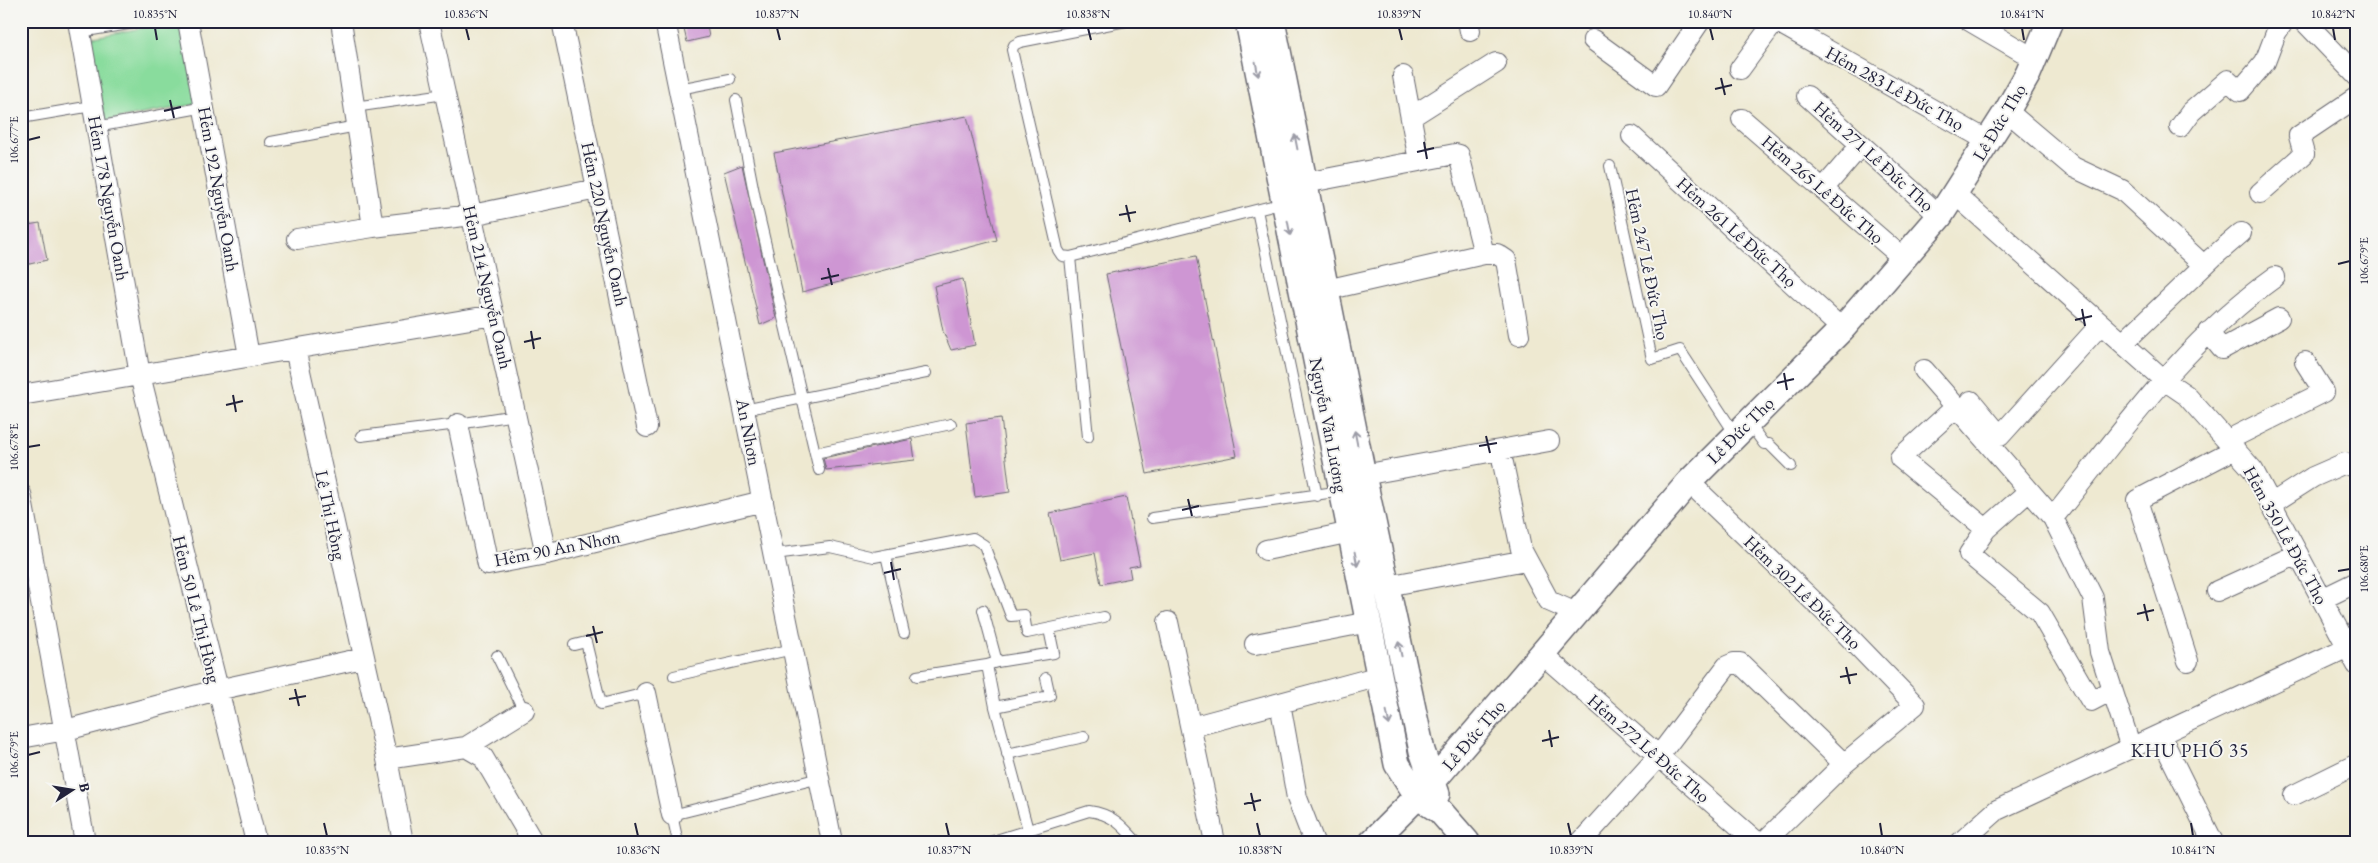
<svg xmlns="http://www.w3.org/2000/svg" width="2378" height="863" font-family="'EB Garamond',serif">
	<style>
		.green { fill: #89dc9d; stroke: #567f6c }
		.building { fill: #ce96d3 }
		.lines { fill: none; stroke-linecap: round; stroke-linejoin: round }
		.service-casing { stroke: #696870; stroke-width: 12 }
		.minor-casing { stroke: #696870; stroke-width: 22 }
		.tertiary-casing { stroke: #696870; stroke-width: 28 }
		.service { stroke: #fff; stroke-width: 10 }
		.minor { stroke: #fff; stroke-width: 20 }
		.tertiary { stroke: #fff; stroke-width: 25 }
		.oneway { stroke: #9c9ca7 }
		.ticks { fill: none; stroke: #22223b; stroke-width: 2 }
		.labels { text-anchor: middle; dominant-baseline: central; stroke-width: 4; stroke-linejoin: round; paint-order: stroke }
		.street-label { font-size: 18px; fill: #22223b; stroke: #f6f6f2 }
		.neighbourhood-label { font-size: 19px; letter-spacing: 1px; fill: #22223b; stroke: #f6f6f2 }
		.neatline { fill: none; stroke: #22223b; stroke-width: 2 }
		.ticks-label { font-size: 12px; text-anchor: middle; fill: #22223b }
	</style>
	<rect width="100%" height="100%" fill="#f6f6f2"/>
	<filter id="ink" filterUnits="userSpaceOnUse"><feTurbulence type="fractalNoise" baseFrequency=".02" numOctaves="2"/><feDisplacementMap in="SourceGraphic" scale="10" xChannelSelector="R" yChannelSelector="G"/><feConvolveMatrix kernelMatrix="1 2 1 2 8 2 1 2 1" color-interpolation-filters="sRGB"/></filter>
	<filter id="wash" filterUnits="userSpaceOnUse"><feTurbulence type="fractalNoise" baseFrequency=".0096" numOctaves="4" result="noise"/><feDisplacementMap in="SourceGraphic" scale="20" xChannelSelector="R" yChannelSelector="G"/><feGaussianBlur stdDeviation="1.12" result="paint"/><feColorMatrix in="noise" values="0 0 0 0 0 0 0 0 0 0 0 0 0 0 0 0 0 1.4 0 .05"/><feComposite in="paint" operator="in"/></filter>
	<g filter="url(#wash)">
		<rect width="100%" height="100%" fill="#eee9d1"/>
		<path class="green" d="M179,21l19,83 -93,17 -16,-83z"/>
		<g id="blocks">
			<path class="building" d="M682,21h24l3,16 -22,5z
				M967,116l30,124 -195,52 -28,-139z
				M742,165l34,153 -16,7 -36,-153z
				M40,223l7,37 -26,6v-40z
				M1196,256l41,200 -90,18 -41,-200z
				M963,279l12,66 -24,5 -8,-19 -9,-45z
				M1001,418l9,74 -35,5 -9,-74z
				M912,439l3,21 -89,10 -3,-12z
				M1126,497l14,68 -11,2 2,11 -30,6 -6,-31 -35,7 -10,-47z"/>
		</g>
	</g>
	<g filter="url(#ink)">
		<use href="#blocks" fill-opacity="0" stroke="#696870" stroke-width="1"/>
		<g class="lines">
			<defs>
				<path id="service" d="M1126,21l-106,21 -6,3 -2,5 46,200 4,6 8,1 214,-54
					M80,32l67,-11
					M679,89l51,-10
					M736,100l20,103 63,267
					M354,107l91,-13
					M21,118l71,-12
					M96,127l109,-20
					M271,142l86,-16
					M1610,166l42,193 28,-9 55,84
					M1257,210l60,286
					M1070,257l18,180
					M744,410l182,-37
					M1748,422l16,22h5l22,22
					M361,436l97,-12 58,-9
					M815,453l136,-29
					M1152,518l190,-27
					M774,554l56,-7 44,10 99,-19 11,7 27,71 13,-1 3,18 77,-16
					M886,555l18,78
					M983,610l14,52 -10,3 8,42 33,123
					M574,645l12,-3 15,62 45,-11
					M497,656l27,55
					M997,662l57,-9 -5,-24
					M674,676l119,-27
					M917,676l70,-11
					M995,707l55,-11 -4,-18
					M1007,754l77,-17
					M678,842l-6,-27 148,-37
					M990,842l99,-31c23,3 33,14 48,31"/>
				<path id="minor" d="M78,21l62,354 116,467
					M188,21l61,335
					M341,21l32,206
					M429,21l117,533
					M562,21l85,406
					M665,21l167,821
					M1468,21l2,10
					M1776,21l212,120
					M1970,21l65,38
					M2304,21l53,55
					M1593,40l63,46 44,-65
					M1740,69l35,-48
					M1403,76l16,85
					M1807,96l133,120
					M2007,111l66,56 49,23 77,71
					M1411,117l85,-54
					M1742,119l162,140
					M2180,127l11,-15 37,-32 12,11 25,-29 11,-29 8,-12
					M1632,136l210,193
					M1305,183l150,-29 4,1 25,99
					M1823,189l38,-44
					M2260,193l44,-39 -5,-18 58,-39
					M1955,194l209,186 22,15 67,75 104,195
					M297,239l76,-12 99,-12 125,-26
					M1326,290l158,-36h13l9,6 13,75
					M2208,332l14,17 57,-31
					M2123,343l90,-86 28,-24
					M295,349l92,410 79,-12 17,10 50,85
					M1924,370l129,148 40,80 7,54 31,96
					M21,395l473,-80
					M1971,401l29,35 101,-112
					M1956,407l-56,51 86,71
					M458,424l30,141 58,-11 217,-53
					M2228,440l96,-48 -19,-30
					M1503,463l18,86 28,52 27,12
					M1363,475l186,-34
					M1689,482l137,131 89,92 -71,59 -80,78
					M2029,491l-43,38 -17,25 71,59 51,88 21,-11
					M21,494l64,348
					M2271,504l42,-27 32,-14 12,6
					M2053,518c68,-85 132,-177 222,-241
					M1266,550l85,-18
					M1387,586l139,-26
					M2217,591l81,-37
					M2322,599l35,-17
					M1168,622l47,220
					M1255,644l114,-22
					M1541,653l216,189
					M2188,661l-51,-161 98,-51
					M646,693l26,122
					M1280,703l17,95 17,44
					M1191,727l189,-51
					M2160,735l53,107
					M21,738l45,-8 151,-40 146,-32
					M466,747l58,-36
					M387,759l16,83
					M2294,795l63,-31
					M1581,842l77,-85 69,-91 7,-3h6l104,101
					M1961,842l36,-32 360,-167"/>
				<path id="tertiary" d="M1248,21l149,743 21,33 22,14 27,31
					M1272,21l91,454 59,276 15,43
					M1372,842l62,-62 255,-298 153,-153 98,-113 67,-105 21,-37 22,-53"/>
			</defs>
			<use href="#service" class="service-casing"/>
			<use href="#minor" class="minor-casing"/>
			<use href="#tertiary" class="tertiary-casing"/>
			<use href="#service" class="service"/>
			<use href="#minor" class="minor"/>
			<use href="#tertiary" class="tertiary"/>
		</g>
		<defs><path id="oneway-shaft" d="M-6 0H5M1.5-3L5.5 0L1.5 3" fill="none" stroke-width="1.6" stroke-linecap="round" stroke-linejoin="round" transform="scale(1.25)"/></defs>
		<g class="oneway">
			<use href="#oneway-shaft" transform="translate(1257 69) rotate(79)"/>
			<use href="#oneway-shaft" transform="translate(1296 142) rotate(-101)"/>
			<use href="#oneway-shaft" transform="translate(1289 228) rotate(79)"/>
			<use href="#oneway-shaft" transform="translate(1356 438) rotate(-101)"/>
			<use href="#oneway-shaft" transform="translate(1356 559) rotate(79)"/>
			<use href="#oneway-shaft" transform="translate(1400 649) rotate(-102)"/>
			<use href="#oneway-shaft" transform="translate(1388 718) rotate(79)"/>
		</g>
	</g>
	<path class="ticks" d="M155,28l2,12M466,28l3,12M777,28l3,12M1088,28l3,12M1399,28l3,12M1710,28l3,12M2022,28l2,12M2333,28l2,12M1721,78l4,17M1715,89l17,-4M170,100l4,18M164,111l17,-4M28,140l12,-3M1424,142l3,17M1417,152l17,-4M1126,205l4,17M1119,215l17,-3M2338,264l12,-3M828,268l4,17M821,279l18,-4M2082,309l3,17M2075,320l17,-4M531,331l3,18M524,342l17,-4M1784,373l3,17M1777,383l17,-4M233,395l3,17M226,405l17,-4M1486,436l4,17M1479,446l18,-3M28,447l12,-2M1188,499l4,17M1182,510l17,-4M891,562l3,18M2338,571l12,-2M884,573l17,-4M2144,604l4,17M2137,614l17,-4M593,626l4,17M586,636l17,-4M1846,667l4,17M1840,677l17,-3M295,689l4,17M289,699l17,-3M1549,730l3,17M1542,741l17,-4M28,755l12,-3M1251,793l4,18M1244,804l17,-4M324,823l3,13M635,823l3,13M946,823l3,13M1257,823l3,13M1568,823l3,13M1880,823l2,13M2191,823l2,13"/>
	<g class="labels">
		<g class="street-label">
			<text transform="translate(1895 88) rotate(29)">Hẻm 283 Lê Đức Thọ</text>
			<text transform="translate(1999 122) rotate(-59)">Lê Đức Thọ</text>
			<text transform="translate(1874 156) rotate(42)">Hẻm 271 Lê Đức Thọ</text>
			<text transform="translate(219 189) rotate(80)">Hẻm 192 Nguyễn Oanh</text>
			<text transform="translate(1823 189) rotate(41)">Hẻm 265 Lê Đức Thọ</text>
			<text transform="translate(109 198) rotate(80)">Hẻm 178 Nguyễn Oanh</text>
			<text transform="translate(605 224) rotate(78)">Hẻm 220 Nguyễn Oanh</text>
			<text transform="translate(1737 232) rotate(42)">Hẻm 261 Lê Đức Thọ</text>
			<text transform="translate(1648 264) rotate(78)">Hẻm 247 Lê Đức Thọ</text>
			<text transform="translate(488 287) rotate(77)">Hẻm 214 Nguyễn Oanh</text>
			<text transform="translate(1329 425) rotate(79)">Nguyễn Văn Lượng</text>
			<text transform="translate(1740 430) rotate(-45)">Lê Đức Thọ</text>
			<text transform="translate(749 432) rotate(79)">An Nhơn</text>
			<text transform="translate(331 515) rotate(78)">Lê Thị Hồng</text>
			<text transform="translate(2286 535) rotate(61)">Hẻm 350 Lê Đức Thọ</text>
			<text transform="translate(557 548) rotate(-11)">Hẻm 90 An Nhơn</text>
			<text transform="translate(1803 592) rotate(44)">Hẻm 302 Lê Đức Thọ</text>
			<text transform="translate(197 609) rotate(76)">Hẻm 50 Lê Thị Hồng</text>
			<text transform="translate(1473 735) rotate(-50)">Lê Đức Thọ</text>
			<text transform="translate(1649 748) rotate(41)">Hẻm 272 Lê Đức Thọ</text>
		</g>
		<g class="neighbourhood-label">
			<text x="2190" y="750">KHU PHỐ 35</text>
		</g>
	</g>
	<rect width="2378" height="863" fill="none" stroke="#f6f6f2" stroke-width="55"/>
	<g transform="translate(72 790) rotate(78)" stroke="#f6f6f2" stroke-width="4" paint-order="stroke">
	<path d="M0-4L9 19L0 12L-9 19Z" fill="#22223b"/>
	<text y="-8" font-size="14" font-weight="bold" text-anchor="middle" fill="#22223b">B</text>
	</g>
	<rect x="28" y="28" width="2322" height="808" class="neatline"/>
	<g class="ticks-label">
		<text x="155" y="18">10.835°N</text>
		<text x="466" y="18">10.836°N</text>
		<text x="777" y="18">10.837°N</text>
		<text x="1088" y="18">10.838°N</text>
		<text x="1399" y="18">10.839°N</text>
		<text x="1710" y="18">10.840°N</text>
		<text x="2022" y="18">10.841°N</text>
		<text x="2333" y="18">10.842°N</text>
		<text transform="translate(14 140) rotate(-90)" y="4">106.677°E</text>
		<text transform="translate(2364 261) rotate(-90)" y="4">106.679°E</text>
		<text transform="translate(14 447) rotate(-90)" y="4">106.678°E</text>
		<text transform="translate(2364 569) rotate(-90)" y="4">106.680°E</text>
		<text transform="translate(14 755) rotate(-90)" y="4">106.679°E</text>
		<text x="327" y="854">10.835°N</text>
		<text x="638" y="854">10.836°N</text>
		<text x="949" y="854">10.837°N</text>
		<text x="1260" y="854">10.838°N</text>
		<text x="1571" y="854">10.839°N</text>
		<text x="1882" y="854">10.840°N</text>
		<text x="2193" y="854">10.841°N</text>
	</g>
</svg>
